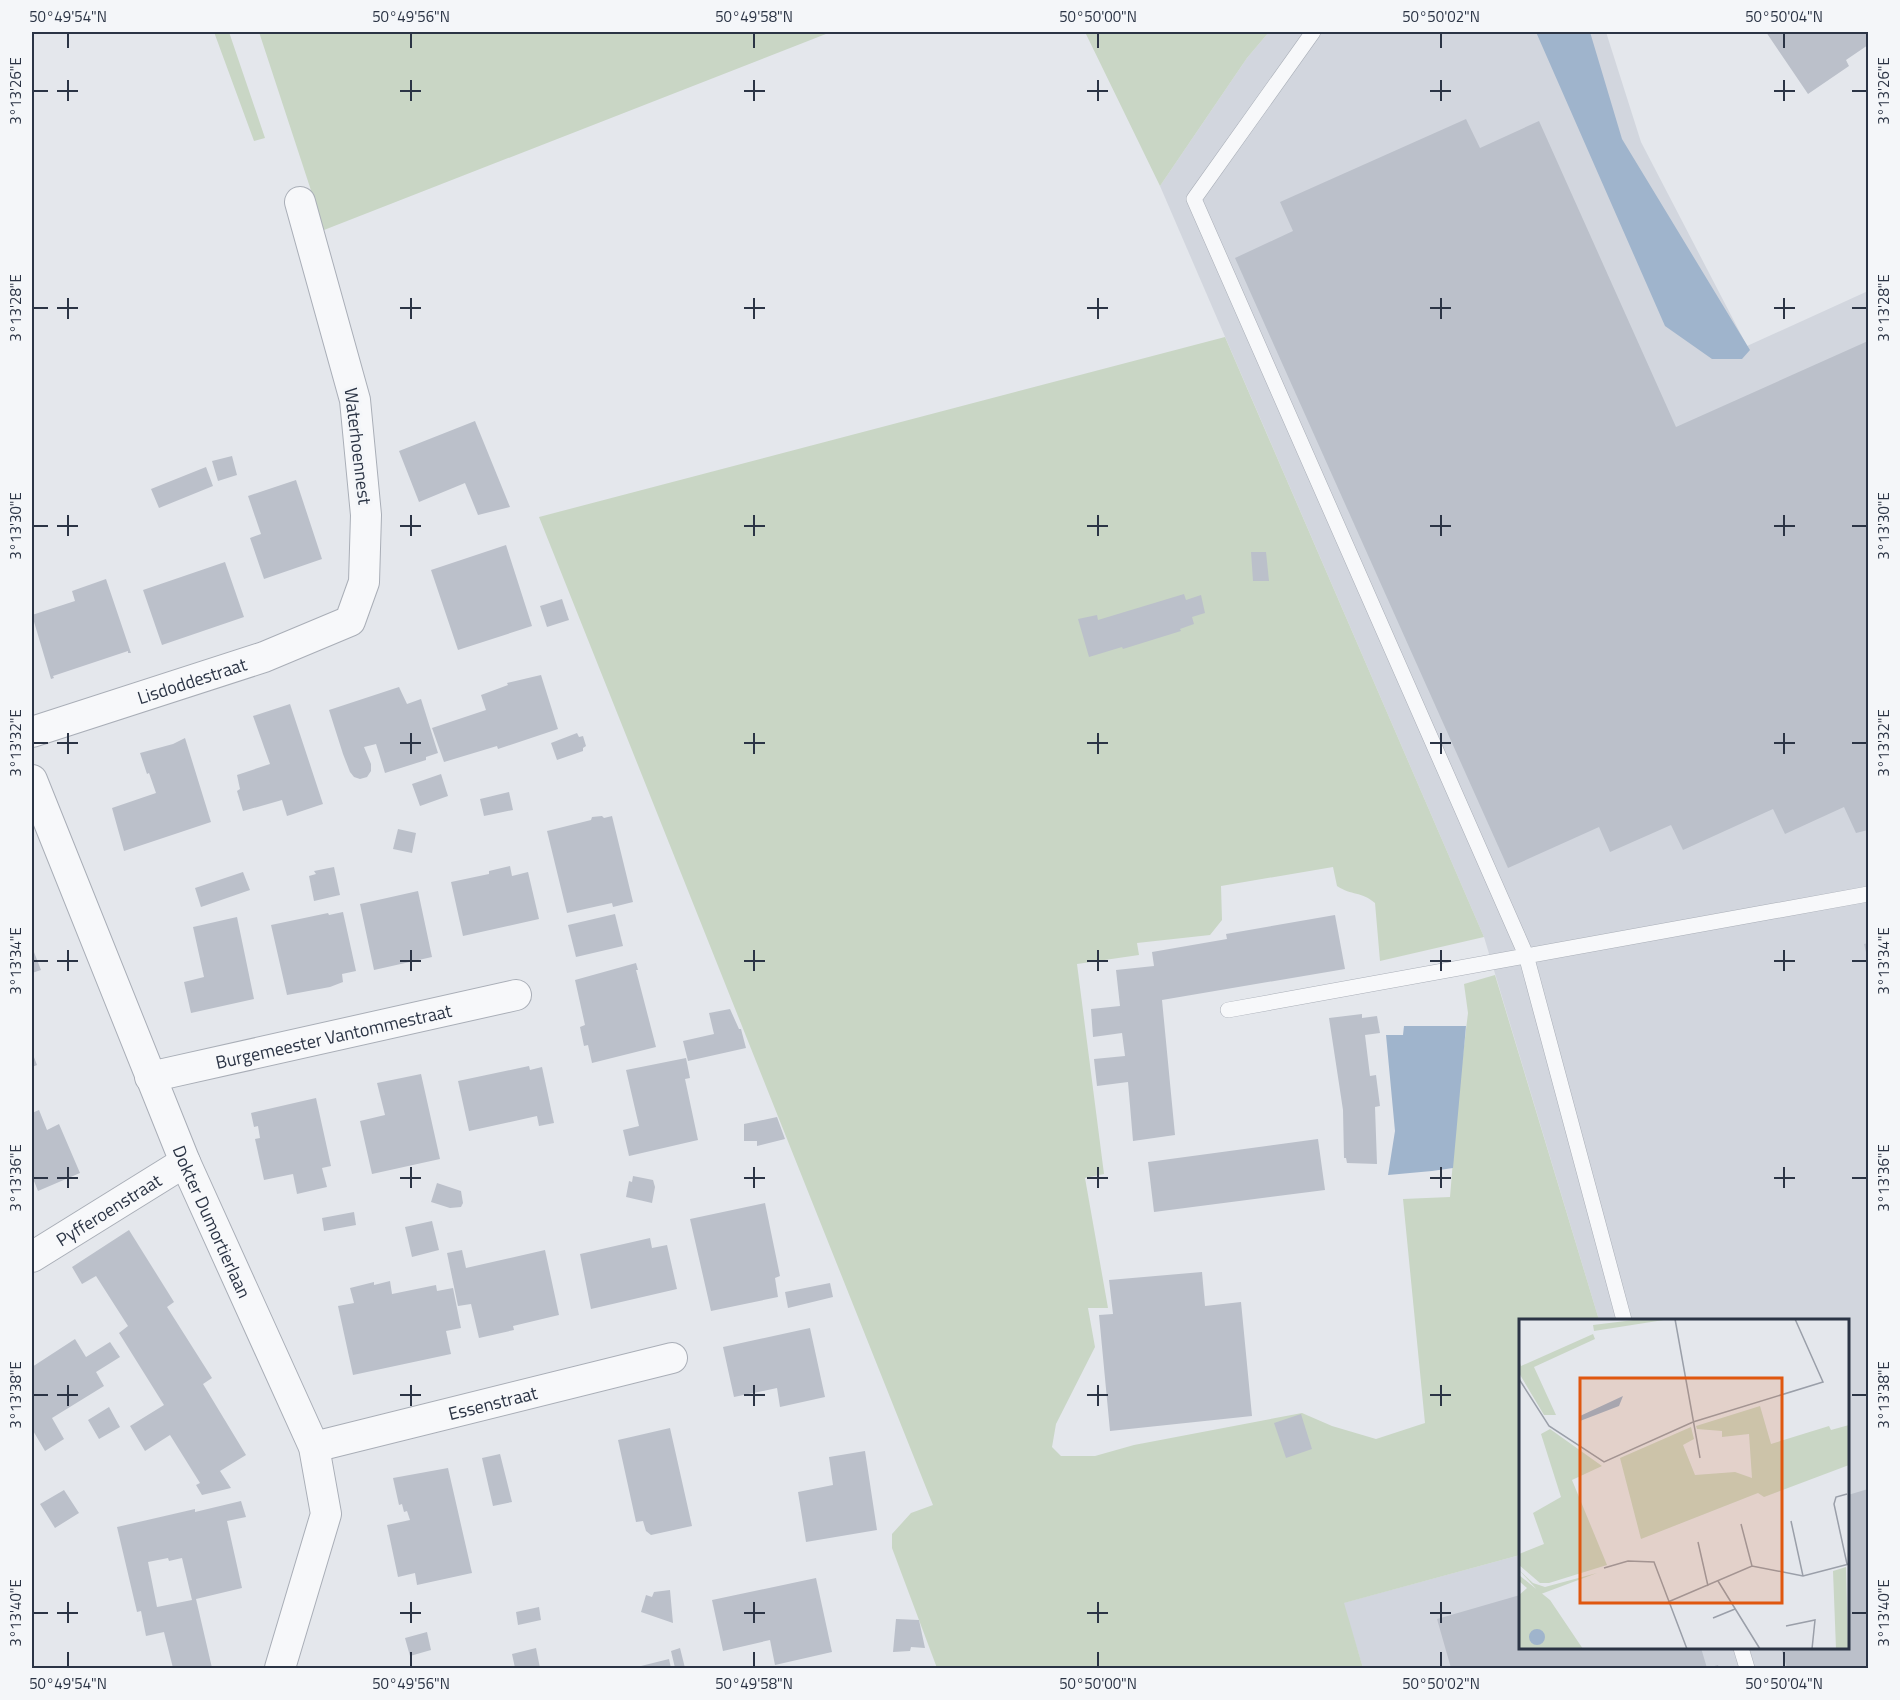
<svg xmlns="http://www.w3.org/2000/svg" width="1900" height="1700" font-family="'Titillium Web',sans-serif">
	<style>
		.built { fill: #d2d6de }
		.green { fill: #c9d6c5 }
		.water { fill: #9fb4cc }
		.building { fill: #bbc0ca; fill-rule: evenodd }
		.lines { fill: none; stroke-linecap: round; stroke-linejoin: round }
		.lane-casing { stroke: #a9aeb7; stroke-width: 16 }
		.street-casing { stroke: #a9aeb7; stroke-width: 32 }
		.lane { stroke: #f7f8fa; stroke-width: 15 }
		.street { stroke: #f7f8fa; stroke-width: 30 }
		.ticks { fill: none; stroke: #2b3445; stroke-width: 2 }
		.labels { text-anchor: middle; dominant-baseline: central; stroke-width: 6; stroke-linejoin: round; paint-order: stroke }
		.street-label { font-size: 18px; fill: #2b3445; stroke: #f4f6f9 }
		.inset-road { fill: none; stroke: #9a9fa9; stroke-width: 1.5 }
		.view { fill: #df570f; fill-opacity: 0.15; stroke: #df570f; stroke-width: 3 }
		.inset-edge { fill: none; stroke: #2b3445; stroke-width: 3 }
		.neatline { fill: none; stroke: #2b3445; stroke-width: 2 }
		.ticks-label { font-size: 15px; text-anchor: middle; fill: #2b3445 }
	</style>
	<rect width="100%" height="100%" fill="#e4e7ec"/>
	<path class="built" d="M1269,32h337l35,110 106,204 121,-55v1377h-505l-20,-65 177,-48v93h328v-328h-249l-115,-383 -324,-751 87,-128z"/>
	<path class="green" d="M214,32h15l36,106 -11,3z
		M259,32h572l-507,198z
		M1085,32h184l-22,26 -87,128z
		M1225,337l259,600 -104,24 -5,-58c-14,-12 -23,-7 -38,-17l-4,-19 -112,19 1,34 -12,15 -73,8 2,12 -62,9 27,210 -19,4 23,130h-20l7,39 -39,77 -4,23 9,9h34l39,-11 168,-32 30,13 44,13 49,-16 -22,-224 47,-2 9,-109 9,-75 -4,-29 31,-9 104,345h-79v235l-176,48 19,65h-426l-45,-120v-14l19,-21 22,-8 -394,-988z"/>
	<path class="water" d="M1536,32h54l32,107 128,211 -8,9h-30l-47,-33z
		M1404,1026h62l-13,142 -21,3 -44,4 7,-44 -9,-96h17z"/>
	<path class="building" d="M1766,32h102v13l-22,15 3,6 -41,28z
		M1466,119l14,29 59,-27 137,306 192,-86v489l-12,3 -12,-26 -59,27 -12,-25 -90,41 -12,-25 -61,27 -11,-25 -91,41 -273,-610 58,-27 -13,-29z
		M475,421l35,86 -32,8 -13,-32 -46,19 -20,-51z
		M232,456l5,19 -19,6 -6,-20z
		M206,467l7,19 -54,22 -8,-19z
		M296,480l26,79 -58,20 -14,-41 11,-4 -13,-38z
		M506,545l26,81 -74,24 -27,-80z
		M1251,552h15l3,29h-16z
		M225,562l19,55 -82,28 -19,-55z
		M106,579l25,74h-3v-2l-75,25 1,2 -3,1 -19,-64 43,-14 -3,-10z
		M1184,594l2,6 15,-5 4,18 -13,4 2,7 -14,5 1,2 -58,18 -1,-2 -33,10 -11,-38 19,-4 1,5z
		M562,599l7,21 -22,7 -7,-21z
		M541,675l17,54 -60,20 -1,-3 -53,16 -12,-34 54,-18 -5,-15 27,-10 -1,-2z
		M399,687l8,17 14,-5 17,54 -12,4v3l-41,13 -9,-29 -12,3 7,17v7l-4,6 -7,2 -6,-2 -4,-5 -7,-18 -14,-44z
		M290,704l33,100 -36,12 -5,-16 -39,11 -6,-20 3,-2 -3,-14 33,-11 -17,-48z
		M577,733l2,4 4,-1 3,10 -3,2v3l-26,9 -6,-17z
		M185,738l26,84 -87,29 -12,-43 44,-15 -7,-20 -2,1 -7,-21 33,-9z
		M441,774l7,22 -28,10 -8,-22z
		M509,792l4,18 -29,6 -4,-17z
		M602,816l2,2 8,-2 21,86 -20,5 -1,-4 -45,10 -20,-82 44,-11 1,-3z
		M398,829l18,4 -4,20 -19,-4z
		M510,866l2,10 16,-4 11,47 -76,17 -12,-54 38,-8v-3z
		M334,867l6,28 -26,6 -5,-25 7,-2 -2,-3z
		M243,872l7,18 -49,17 -6,-19z
		M418,891l14,66 -58,13 -14,-66z
		M343,912l13,59 -14,3 1,8 -13,5 -43,8 -16,-70 57,-12 1,2z
		M615,914l8,32 -47,11 -8,-32z
		M1335,915l10,54 -183,31 13,135 -42,6 -5,-59 -31,4 -3,-27 31,-3 -3,-23 -29,4 -2,-28 29,-3 -4,-36 38,-4 -2,-14 75,-13 -1,-5z
		M237,917l17,82 -63,14 -7,-31 20,-5 -11,-50z
		M1868,943v17l-4,-16z
		M32,947l9,23 -9,3z
		M636,963l2,7h-2l20,77 -64,16 -4,-18 -4,1 -4,-19 5,-2 -10,-45z
		M730,1009l9,20h2l5,19 -58,13 -5,-20 31,-7 -5,-21z
		M1362,1014v4l15,-2 3,17 -15,2 5,41 6,-1 4,31 -5,1 2,57 -30,-1 -1,-5h-2l-1,-48 -14,-92z
		M32,1052l5,13 -5,2z
		M686,1058l4,20 -5,1 13,61 -69,16 -6,-26 16,-4 -13,-56z
		M529,1066l1,4 12,-3 12,56 -15,3 -2,-10 -68,15 -11,-50z
		M421,1074l19,85 -68,15 -12,-53 25,-6 -8,-32z
		M316,1098l15,68 -9,2 5,19 -30,7 -4,-20 -29,6 -9,-41 5,-1 -2,-12 -4,1 -3,-14z
		M39,1110l8,20 12,-6 21,49 -42,18 -6,-15v-63z
		M777,1117l8,22 -28,7v-5h-13v-17z
		M1318,1139l7,51 -171,22 -6,-50z
		M633,1176l20,4 2,7 -3,16 -26,-6 3,-16 3,1z
		M437,1183l24,8 2,12 -2,4 -11,1 -19,-6z
		M765,1203l15,73 -5,2 3,19 -67,14 -21,-92z
		M354,1212l2,13 -32,6 -2,-13z
		M432,1221l7,29 -27,7 -7,-30z
		M129,1230l45,72 -7,5 45,71 -9,6 43,71 -26,16 11,17 -29,7 -6,-10 4,-2 -30,-48 -25,16 -15,-25 34,-21 -45,-72 9,-7 -32,-50 -14,8 -10,-17z
		M650,1238l2,10 15,-3 10,44 -86,20 -11,-55z
		M462,1250l4,18 79,-18 14,65 -46,11 1,4 -35,8 -8,-34 -13,2 -11,-53z
		M1202,1272l3,34 36,-4 11,114 -142,15 -11,-116 14,-1 -4,-34z
		M390,1281l2,13 44,-9 1,6 16,-3 8,40 -15,3 5,23 -98,21 -15,-69 16,-3 -4,-15 24,-6v3z
		M830,1283l3,14 -45,11 -3,-16z
		M810,1328l15,69 -45,10 -3,-19 -43,9 -11,-50z
		M75,1339l11,18 24,-15 10,15 -24,15 8,14 -52,32 12,21 -19,12 -13,-22v-62z
		M109,1407l11,20 -21,12 -11,-19z
		M1301,1414l11,35 -26,9 -12,-35z
		M670,1428l22,98 -41,9 -5,-4 -3,-10 -7,1 -18,-82z
		M865,1451l12,79 -71,12 -8,-50 35,-7 -4,-28z
		M500,1454l12,48 -19,4 -11,-48z
		M448,1468l24,105 -55,12 -2,-12 -17,4 -11,-52 23,-5 -3,-9 -3,1 -2,-8 -3,1 -6,-27z
		M1868,1489v179h-81l-6,-20 67,-1v-152z
		M64,1490l15,23 -24,15 -15,-24z
		M241,1501l5,16 -19,4 15,67 -46,11 16,69h-39l-9,-36 -18,4 -5,-25 -4,1 -20,-85 78,-18v3zM168,1558l1,3 13,-3 10,42 -35,7 -9,-45z
		M816,1578l16,74 -57,13 -5,-25 -47,11 -11,-51z
		M670,1590l3,33 -32,-11 5,-17 6,2 2,-5z
		M1520,1595v53h181l6,20 11,-3 1,3h-268l-14,-49z
		M539,1607l2,13 -23,5 -2,-13z
		M896,1619l23,1 6,28 -14,-1 -1,4 -17,1z
		M427,1632l4,18 -21,6 -5,-18z
		M536,1648l4,20h-25l-3,-14z
		M680,1648l5,20h-10l-4,-17z
		M669,1659l2,9h-38z"/>
	<g class="lines">
		<defs>
			<path id="lane" d="M1313,32l-119,167 332,756 98,365
				M1228,1010l640,-116
				M1741,1648l6,20"/>
			<g id="street">
				<path id="s1" d="M32,732l232,-75 86,-36 14,-39 2,-67 -11,-115 -55,-198"/>
				<path id="s2" d="M32,780l153,382 129,285 12,67 -46,154"/>
				<path id="s3" d="M150,1077l366,-82"/>
				<path id="s4" d="M32,1257l153,-95"/>
				<path id="s5" d="M314,1447l358,-89"/>
			</g>
		</defs>
		<use href="#lane" class="lane-casing"/>
		<use href="#street" class="street-casing"/>
		<use href="#lane" class="lane"/>
		<use href="#street" class="street"/>
	</g>
	<path class="ticks" d="M68,33v15M411,33v15M754,33v15M1098,33v15M1441,33v15M1784,33v15M68,80v21M411,80v21M754,80v21M1098,80v21M1441,80v21M1784,80v21M33,91h15M57,91h21M400,91h21M744,91h21M1087,91h21M1430,91h21M1774,91h21M1852,91h15M68,298v21M411,298v21M754,298v21M1098,298v21M1441,298v21M1784,298v21M33,308h15M57,308h21M400,308h21M744,308h21M1087,308h21M1430,308h21M1774,308h21M1852,308h15M68,515v21M411,515v21M754,515v21M1098,515v21M1441,515v21M1784,515v21M33,526h15M57,526h21M400,526h21M744,526h21M1087,526h21M1430,526h21M1774,526h21M1852,526h15M68,733v21M411,733v21M754,733v21M1098,733v21M1441,733v21M1784,733v21M33,743h15M57,743h21M400,743h21M744,743h21M1087,743h21M1430,743h21M1774,743h21M1852,743h15M68,950v21M411,950v21M754,950v21M1098,950v21M1441,950v21M1784,950v21M33,961h15M57,961h21M400,961h21M744,961h21M1087,961h21M1430,961h21M1774,961h21M1852,961h15M68,1167v21M411,1167v21M754,1167v21M1098,1167v21M1441,1167v21M1784,1167v21M33,1178h15M57,1178h21M400,1178h21M744,1178h21M1087,1178h21M1430,1178h21M1774,1178h21M1852,1178h15M68,1385v21M411,1385v21M754,1385v21M1098,1385v21M1441,1385v21M33,1395h15M57,1395h21M400,1395h21M744,1395h21M1087,1395h21M1430,1395h21M1852,1395h15M68,1602v21M411,1602v21M754,1602v21M1098,1602v21M1441,1602v21M33,1613h15M57,1613h21M400,1613h21M744,1613h21M1087,1613h21M1430,1613h21M1852,1613h15M68,1652v15M411,1652v15M754,1652v15M1098,1652v15M1441,1652v15M1784,1652v15"/>
	<g class="labels">
		<g class="street-label">
			<text transform="translate(358 446) rotate(83)">Waterhoennest</text>
			<text stroke="none"><textPath href="#s1" startOffset="168">Lisdoddestraat</textPath></text>
			<text stroke="none"><textPath href="#s3" startOffset="188">Burgemeester Vantommestraat</textPath></text>
			<text stroke="none"><textPath href="#s4" startOffset="90">Pyfferoenstraat</textPath></text>
			<text stroke="none"><textPath href="#s2" startOffset="477">Dokter Dumortierlaan</textPath></text>
			<text stroke="none"><textPath href="#s5" startOffset="184">Essenstraat</textPath></text>
		</g>
	</g>
	<g transform="translate(1519 1319)">
		<rect width="330" height="330" fill="#e4e7ec"/>
		<path d="M123,0h28l-76,12 -1,-6zM74,15l2,5 -61,28 22,48h-12l-25,-42v-13l2,6zM241,87l11,38 58,-18 2,4 18,-5v40l-85,32 -6,-4 -117,46 -21,-81 71,-31 3,12 -11,6 12,30 40,-3 17,6 -3,-44 -27,3v-6l-25,-2 -1,-3zM31,110l52,37 -30,14 35,85 -58,18h-9l-21,-18v-11l25,-10 -11,-31 28,-16 -20,-63zM327,248l2,82h-12l-3,-78zM0,251l14,13 12,4 52,-14 -56,21zM0,256l31,25 33,49h-64v-54l8,-7 -8,-7z" fill="#c9d6c5"/>
		<path d="M104,77l-4,10 -39,15v-5zM10 318a8 8 0 1 1 16 0a8 8 0 1 1-16 0Z" fill="#9fb4cc"/>
		<path class="inset-road" d="M156,0l25,139M0,60l30,47 55,36 89,-40 130,-40 -28,-63M272,202l12,55M222,205l11,42M179,223l10,44M328,245l-13,-60 2,-7 11,-3M85,249l24,-7 26,1 33,87M199,262l42,68M149,283l84,-36 51,10 46,-12M194,299l22,-9M267,307l29,-6 -3,29"/>
		<path class="view" d="M61,59h202v225h-202z"/>
		<rect width="330" height="330" class="inset-edge"/>
	</g>
	<rect width="1900" height="1700" fill="none" stroke="#f4f6f9" stroke-width="66"/>
	<rect x="33" y="33" width="1834" height="1634" class="neatline"/>
	<g class="ticks-label">
		<text x="68" y="22">50°49'54"N</text>
		<text x="411" y="22">50°49'56"N</text>
		<text x="754" y="22">50°49'58"N</text>
		<text x="1098" y="22">50°50'00"N</text>
		<text x="1441" y="22">50°50'02"N</text>
		<text x="1784" y="22">50°50'04"N</text>
		<text transform="translate(1884 91) rotate(-90)" y="5">3°13'26"E</text>
		<text transform="translate(16 91) rotate(-90)" y="5">3°13'26"E</text>
		<text transform="translate(1884 308) rotate(-90)" y="5">3°13'28"E</text>
		<text transform="translate(16 308) rotate(-90)" y="5">3°13'28"E</text>
		<text transform="translate(1884 526) rotate(-90)" y="5">3°13'30"E</text>
		<text transform="translate(16 526) rotate(-90)" y="5">3°13'30"E</text>
		<text transform="translate(1884 743) rotate(-90)" y="5">3°13'32"E</text>
		<text transform="translate(16 743) rotate(-90)" y="5">3°13'32"E</text>
		<text transform="translate(1884 961) rotate(-90)" y="5">3°13'34"E</text>
		<text transform="translate(16 961) rotate(-90)" y="5">3°13'34"E</text>
		<text transform="translate(16 1178) rotate(-90)" y="5">3°13'36"E</text>
		<text transform="translate(1884 1178) rotate(-90)" y="5">3°13'36"E</text>
		<text transform="translate(16 1395) rotate(-90)" y="5">3°13'38"E</text>
		<text transform="translate(1884 1395) rotate(-90)" y="5">3°13'38"E</text>
		<text transform="translate(1884 1613) rotate(-90)" y="5">3°13'40"E</text>
		<text transform="translate(16 1613) rotate(-90)" y="5">3°13'40"E</text>
		<text x="68" y="1689">50°49'54"N</text>
		<text x="411" y="1689">50°49'56"N</text>
		<text x="754" y="1689">50°49'58"N</text>
		<text x="1098" y="1689">50°50'00"N</text>
		<text x="1441" y="1689">50°50'02"N</text>
		<text x="1784" y="1689">50°50'04"N</text>
	</g>
</svg>
